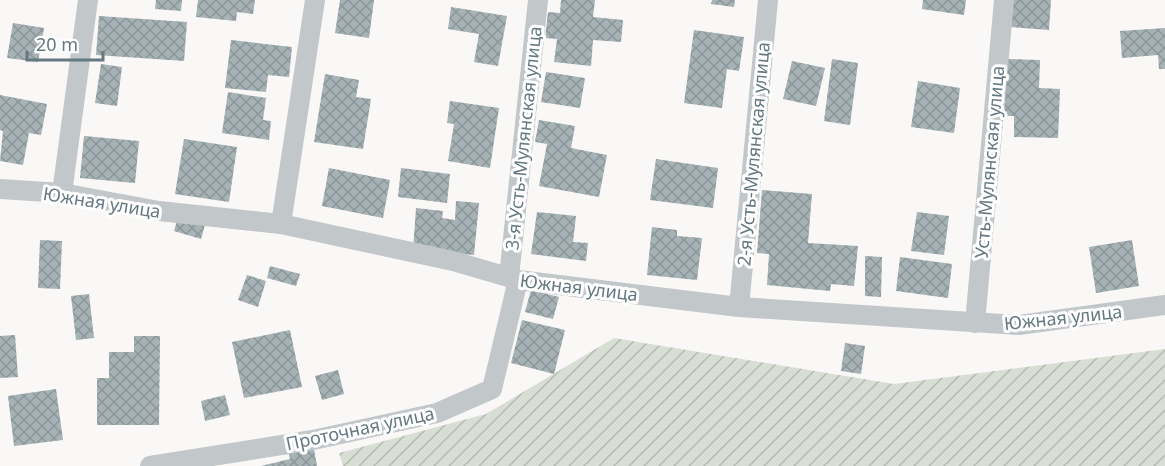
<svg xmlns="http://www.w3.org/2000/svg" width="1165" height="466" font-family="'Noto Sans',sans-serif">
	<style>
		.garden { fill: url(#garden-furrows) }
		.building { fill: url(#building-cross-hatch) }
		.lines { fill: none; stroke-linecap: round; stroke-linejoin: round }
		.street { stroke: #c2c7ca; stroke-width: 20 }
		.labels { text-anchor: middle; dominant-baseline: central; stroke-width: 6; stroke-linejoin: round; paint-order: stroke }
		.street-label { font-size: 18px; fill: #647981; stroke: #fff }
	</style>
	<defs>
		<pattern id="garden-furrows" width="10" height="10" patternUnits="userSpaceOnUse" patternTransform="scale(1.5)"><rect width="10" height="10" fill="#d9ded5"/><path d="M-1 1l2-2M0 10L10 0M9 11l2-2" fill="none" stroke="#b4b9b2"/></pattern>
		<pattern id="building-cross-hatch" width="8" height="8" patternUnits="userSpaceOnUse" patternTransform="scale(1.5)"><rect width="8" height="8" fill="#a6b2b5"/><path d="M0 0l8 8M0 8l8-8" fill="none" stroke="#8b9699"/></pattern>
	</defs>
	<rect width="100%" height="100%" fill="#f9f8f6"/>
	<path class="garden" d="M614,338l280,46 271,-35v117h-822l-4,-13 147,-39z"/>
	<path class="building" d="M156,0h26l-1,11 -26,-2z
		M198,0h57l-2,14 -16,-2 -1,9 -40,-4z
		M340,0h34l-5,38 -34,-5z
		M561,0h34l-2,17 30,3 -2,22 -28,-2 -2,26 -37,-4 3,-23 -12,-1 3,-26 12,1z
		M712,0h23l-1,7 -23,-3z
		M923,0h43l-2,15 -42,-6z
		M1013,0h38l-2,30 -38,-3z
		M451,7l56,9 -9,50 -24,-4 5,-28 -31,-5z
		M99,16l88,6 -3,39 -88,-6z
		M13,23l31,5 -6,34 -31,-4z
		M1165,28v41h-6l-1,-14 -36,3 -2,-27z
		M694,30l50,7 -5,34 -12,-2 -5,39 -38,-5z
		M231,40l61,7 -3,30 -21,-2 -2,17 -41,-4z
		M832,59l26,4 -8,62 -26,-4z
		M1006,59l34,1 -1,28 21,1 -2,49 -44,-1v-21h-10z
		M792,61l33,7 -9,38 -33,-7z
		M101,64l21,3 -5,39 -22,-3z
		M546,72l39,6 -5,30 -39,-6z
		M325,74l34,6 -3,17 15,2 -8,50 -49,-7z
		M918,81l42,7 -6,45 -43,-6z
		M228,92l38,6 -3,22 8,1 -2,19 -47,-7z
		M0,95l47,9 -6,31 -12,-2 -6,32 -23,-4 3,-30 -3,-1z
		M450,101l49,7 -9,60 -42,-7 6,-37 -7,-1z
		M539,120l36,6 -4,22 36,7 -8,42 -60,-11 8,-42 -12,-2z
		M84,136l55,5 -4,42 -55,-5z
		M184,139l53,8 -8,55 -54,-8z
		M656,159l62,9 -5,40 -63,-8z
		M329,168l61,12 -7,38 -61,-12z
		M401,168l49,6 -3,29 -49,-6z
		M762,190l50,4 -4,49 50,3 -4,40 -23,-2 -1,7 -63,-6 2,-31 -12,-1z
		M456,201l23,2 -5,52 -61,-5 3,-42 27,3 -1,7 13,2z
		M537,212l39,4 -3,26 15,1 -2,18 -55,-7z
		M917,212l32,4 -5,39 -33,-4z
		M178,217l27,8 -4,14 -27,-8z
		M652,227l25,3v6l25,2 -5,42 -50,-5z
		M40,240l22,1 -2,48 -22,-1z
		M1132,240l7,46 -43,7 -7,-46z
		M865,256l17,1 -1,40 -16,-1z
		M900,257l52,7 -4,34 -52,-7z
		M270,266l30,8 -4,12 -29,-8z
		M247,275l19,6 -8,26 -20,-7z
		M531,290l28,7 -6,22 -28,-7z
		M89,294l5,44 -18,2 -5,-44z
		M522,320l43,10 -11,44 -43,-11z
		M290,330l12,57 -58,11 -12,-56z
		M15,335l3,42 -18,1v-42z
		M134,336h26l-1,89h-62v-47h12v-26h25z
		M845,343l20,3 -4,28 -20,-3z
		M338,370l6,24 -22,6 -7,-24z
		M56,389l7,51 -49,6 -6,-50z
		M225,395l5,20 -25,6 -4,-20z
		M313,444l4,22h-56l29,-7 -2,-11z"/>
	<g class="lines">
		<path class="street" d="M0,189l62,4 97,18 122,13 172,37 65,19 221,27 280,18 146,-20
			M62,193l26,-193
			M281,224l34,-224
			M509,277l29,-277
			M739,307l29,-307
			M975,323l29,-323
			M150,466l163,-26 124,-27 55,-24 26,-109"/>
	</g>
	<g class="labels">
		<g class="street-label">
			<text transform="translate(523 138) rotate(-84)">3-я Усть-Мулянская улица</text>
			<text transform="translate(753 154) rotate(-85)">2-я Усть-Мулянская улица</text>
			<text transform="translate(989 162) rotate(-85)">Усть-Мулянская улица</text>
			<text transform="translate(102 202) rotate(9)">Южная улица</text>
			<text transform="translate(579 287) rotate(7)">Южная улица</text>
			<text transform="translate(1063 317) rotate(-6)">Южная улица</text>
			<text transform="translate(360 428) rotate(-12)">Проточная улица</text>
		</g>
	</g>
	<path d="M27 51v9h76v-9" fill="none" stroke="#647981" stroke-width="3"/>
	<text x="36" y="51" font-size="18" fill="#647981" stroke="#ffffff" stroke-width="4.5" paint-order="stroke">20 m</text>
</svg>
